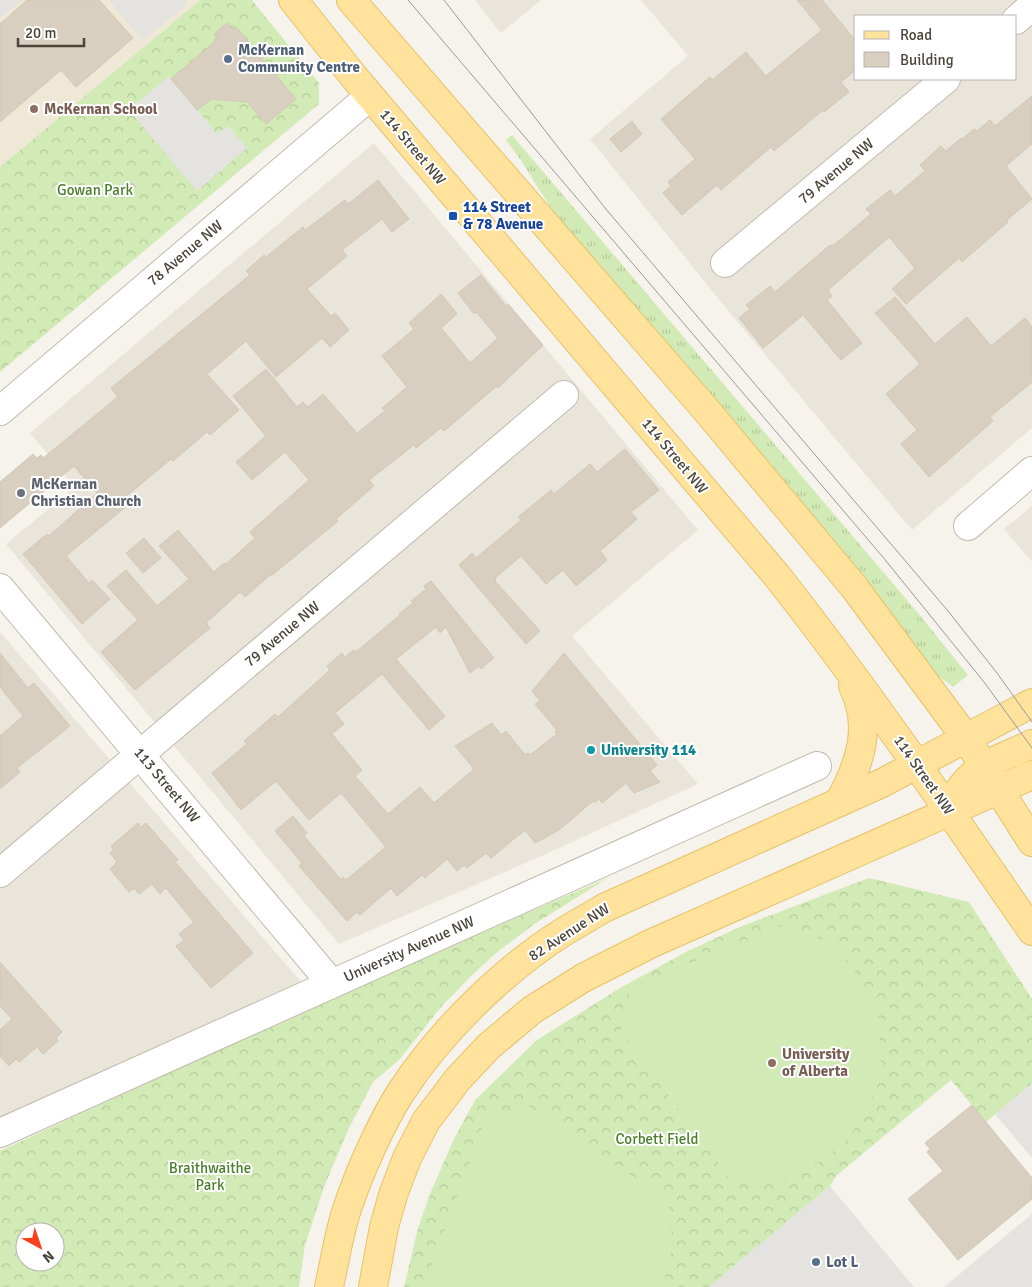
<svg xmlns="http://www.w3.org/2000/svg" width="1032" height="1287" font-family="Signika,sans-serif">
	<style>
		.residential { fill: #eae5da; fill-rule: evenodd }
		.education { fill: #efe8d6 }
		.grass { fill: url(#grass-tufts) }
		.forest { fill: url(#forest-crowns); fill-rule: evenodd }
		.garden { fill: #d2eab5 }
		.parking { fill: #e5e3e0 }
		.building { fill: #d8cfc1; stroke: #d3c7b4 }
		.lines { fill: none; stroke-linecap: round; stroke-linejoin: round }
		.minor-casing { stroke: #c2bbae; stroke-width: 30 }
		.major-casing { stroke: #e6c16a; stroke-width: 30 }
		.minor { stroke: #fff; stroke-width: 28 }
		.major { stroke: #ffe39c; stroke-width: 28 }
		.tram { stroke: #9a9a9a; stroke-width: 1 }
		.service-dot { fill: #5c6f8a; stroke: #fff; stroke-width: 2 }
		.education-dot { fill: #8d6e63; stroke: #fff; stroke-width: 2 }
		.transit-dot { fill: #1a4fb4; stroke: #fff; stroke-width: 2 }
		.worship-dot { fill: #6b7280; stroke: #fff; stroke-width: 2 }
		.culture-dot { fill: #0f9aa8; stroke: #fff; stroke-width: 2 }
		.labels { text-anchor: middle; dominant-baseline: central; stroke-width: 4; stroke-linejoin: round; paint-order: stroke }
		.service-label { font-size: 15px; font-weight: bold; fill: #4e5e75; stroke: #fff; text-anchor: start }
		.education-label { font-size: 15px; font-weight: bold; fill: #785e54; stroke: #fff; text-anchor: start }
		.street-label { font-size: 15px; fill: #4b4439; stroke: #fff }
		.park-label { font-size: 15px; fill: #4a7f2a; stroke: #fff }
		.transit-label { font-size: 15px; font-weight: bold; fill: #164399; stroke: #fff; text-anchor: start }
		.worship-label { font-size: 15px; font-weight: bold; fill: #5b616d; stroke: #fff; text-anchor: start }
		.culture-label { font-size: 15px; font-weight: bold; fill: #0d838f; stroke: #fff; text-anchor: start }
	</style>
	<defs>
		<pattern id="grass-tufts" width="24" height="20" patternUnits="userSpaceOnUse" patternTransform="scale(1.25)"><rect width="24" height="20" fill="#d2eab5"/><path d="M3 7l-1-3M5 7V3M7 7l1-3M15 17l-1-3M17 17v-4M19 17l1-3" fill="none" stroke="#b6ca9c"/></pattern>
		<pattern id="forest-crowns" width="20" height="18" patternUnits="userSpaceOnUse" patternTransform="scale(1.25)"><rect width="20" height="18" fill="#d2eab5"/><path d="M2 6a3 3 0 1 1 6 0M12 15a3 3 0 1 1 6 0" fill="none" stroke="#b6ca9c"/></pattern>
	</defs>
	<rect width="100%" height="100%" fill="#f6f3ec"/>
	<path class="residential" d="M475,0h66l-40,33z
		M641,0h391v428l-120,102 -187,-223 -135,-168 98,-83zM856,16h160v63h-160z
		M374,143l324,387 -126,106 126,148 -161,74 -198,86 -333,-400 69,-57 -45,-54z
		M1032,506v56l-28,-33z
		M0,632l302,351 -302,137z"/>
	<path class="education" d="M0,0h200l-200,167z"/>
	<path class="grass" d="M512,135l406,478 50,62 -15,12 -15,-11 -70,-94 -193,-230 -117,-133 -38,-60 -14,-19z"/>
	<path class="forest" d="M200,0h52l67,83v21l-319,268v-205z
		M608,878l-75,47 -37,28 -24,22 -31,32 -42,53 -26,22 -24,46 -25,59 -19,58 -6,42h-299v-136l339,-157zM25,1232h30v30h-30z
		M869,878l100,24 63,97v84l-46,39 -35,-42 -115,96 -6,10 -121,101h-305l14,-59 12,-34 23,-53 22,-41 62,-60 83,-52 68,-37 54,-25z"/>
	<path class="garden" d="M789,923l41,21 31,34 18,42 2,46 -11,40 -24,35 -33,26 -40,14 -41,1 -111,-151 10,-44z
		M527,1105l141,95 5,46 -10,41h-239l61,-167z"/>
	<path class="parking" d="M0,0h22l-22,18z
		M109,0h77l2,3 -45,38z
		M169,76l48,58 11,-8 19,22 -50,43 -68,-81z
		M1032,1083v75l-37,-44z
		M830,1186l84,101h-205l62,-52z
		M1032,1214v73h-88z"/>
	<path class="building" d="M27,0h72l34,38 -57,49 -15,-17 -61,52v-98z
		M797,0h25l34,41v29l-15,12 8,10 -25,20 -1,-2 -49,41 -3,-4 -50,43 -4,-5 -35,30 -19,-22 8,-7 -3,-4 27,-23 -34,-40 49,-42 2,3 34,-28 20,24 56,-46z
		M227,23l6,6 3,-2 60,72 -30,25 -19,-22 -36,-3 -14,11 -26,-31 47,-40 -4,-5z
		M1032,96v48l-26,22 26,33 -25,21 1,2 -46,40 -3,-4 -53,46 -14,-15 23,-21 -26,-31 -61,53 4,6 -5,4 35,43 -21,17 -38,-45 -40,33 -24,-30 11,-9 -4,-4 24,-19 5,6 55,-47 2,1 8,-6 31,-26 -5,-5 24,-19 5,6 30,-25 -5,-6 21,-19 5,5 15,-13 1,1 12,-10 3,2 13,-11 5,6z
		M632,121l10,13 -21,18 -11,-13z
		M378,180l31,39 -17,13 -10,-13 -40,31 5,6 -40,33 24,27 4,-3 14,17 -19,17 -8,-9 -46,39 -30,-36 -39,33 32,36 -29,25 -3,-3 -34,29 -2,-2 -48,40 5,6 -62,51 23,27 3,-3 18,19 -28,25 -59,-70 24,-20 2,2 48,-43 -23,-27 -74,62v-46l33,-28 4,4 4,-3 2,3 75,-61 -7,-9 139,-113 -4,-4 18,-16 2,2 37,-30 2,3 40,-30 3,4z
		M481,275l25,31 2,-2 35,41 -45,43 -1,-2 -53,45 -3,-3 -25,20 -2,-3 -45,35 5,6 -38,33 2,2 -67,55 -1,-1 -25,22 -5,-5 -34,31 4,5 -75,62 -34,-38 37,-32 -31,-34 19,-16 31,36 32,-27 -30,-33 19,-16 36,42 10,-9 2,1 29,-26 -5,-6 59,-52 -24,-28 -33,28 -16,-18 30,-26 -33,-40 33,-27 31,38 6,-5 5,5 15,-13 34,39 28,-22 -3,-3 25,-21 -25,-31 32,-27 -5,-6 32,-29 16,20 -16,14 29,35 28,-25 -22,-26 -2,2 -16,-21z
		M895,297l40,47 32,-27 24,29 34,-28 7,9v55l-42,35 3,4 -64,56 -28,-33 16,-14 -31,-36 34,-30 -45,-51z
		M625,449l34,41 -28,22 6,7 -37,32 7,9 -31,26 -13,-16 -17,14 -25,-28 -26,22 1,2 -1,1 45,50 -14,13 -67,-79 13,-12 4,5 45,-38 -3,-3 33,-27 3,4 36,-30 7,8z
		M144,538l17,20 -18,15 -17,-20z
		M431,581l63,77 -13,11 -2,-3 -9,7 -24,-46 -6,6 -4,-6 -40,32 49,57 -16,14 -47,-56 -47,39 9,11 -12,10 30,36 -7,6 33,38 32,-27 14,16 40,-34 -19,-23 37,-23 9,12 5,-4 19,24 3,-2 2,2 27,-21 -2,-2 2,-2 -22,-26 5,-3 -8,-10 32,-38 93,112 -7,6 10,11 -26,11 -8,-10 -24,20 -3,-4 -5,4 -1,-2 -34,29 -24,13 -10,-13 -34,28 -5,-5 -19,15 -3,-3 -7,6 -10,-12 -22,19 -3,-3 -25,21 -6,-8 -31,27 -3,-3 -10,9 -48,-55 3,-3 -27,-32 18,-15 14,17 -3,3 37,44 2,-3 3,3 40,-33 -45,-54 -32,27 -33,-39 -35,29 -29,-37 35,-29 -3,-3 31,-27 3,3 52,-47 -3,-4 15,-13 3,4 9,-7 2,2 44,-37 -1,-1 14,-11 -2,-2 15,-12 -2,-3z
		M0,653l28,35 6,-5 36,43 -53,42 3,4 -20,17v-53l23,-20 -23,-29z
		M138,823l3,4 5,-4 32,37 -3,2 78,91 -42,35 -35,-42 8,-6 -5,-6 15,-12 -28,-34 -6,6 -8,-10 -13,10 -5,-6 -5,4 -19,-23 7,-7 -7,-9 4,-3 -3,-4z
		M0,962l62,70 -6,6 2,3 -15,13 -6,-7 -18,15 -3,-3 -7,7 -9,-10v-26l12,-11 -12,-13z
		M972,1105l60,73v21l-74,61 -50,-61 35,-28 -16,-19 3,-3 -5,-6z"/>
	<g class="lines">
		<defs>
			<path id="minor" d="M1016,20l16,-14
				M725,263l221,-184
				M0,411l370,-315
				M968,526l64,-55
				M0,588l332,396
				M0,873l564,-478
				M0,1133l817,-367"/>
			<path id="major" d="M293,0l62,78 422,498c90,114 172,235 255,355
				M351,0l356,411 147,176 112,151 66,104
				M840,801c20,-38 33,-74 13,-115
				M949,811c16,-44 45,-49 83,-67
				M329,1287c6,-27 10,-55 19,-81 12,-35 33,-83 53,-114 39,-60 103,-123 164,-161 13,-8 26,-15 39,-23l278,-125 150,-80
				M373,1287l11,-60 9,-32 14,-37 19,-37 32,-42 31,-33 43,-36 51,-32 67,-34 382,-169"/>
		</defs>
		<use href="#minor" class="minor-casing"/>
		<use href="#major" class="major-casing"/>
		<use href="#minor" class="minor"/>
		<use href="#major" class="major"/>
		<path class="tram" d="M408,0l474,556 102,126 48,66
			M444,0l161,208 343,403 49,62 35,49"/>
	</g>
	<g class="service-dot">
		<circle cx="228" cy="59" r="5"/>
		<circle cx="816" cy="1262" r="5"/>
	</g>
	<g class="education-dot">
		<circle cx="34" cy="109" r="5"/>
		<circle cx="772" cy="1063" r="5"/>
	</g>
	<rect class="transit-dot" x="448" y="211" width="10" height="10" rx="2.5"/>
	<circle class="worship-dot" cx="21" cy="493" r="5"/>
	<circle class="culture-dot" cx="591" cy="750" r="5"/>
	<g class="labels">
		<g class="service-label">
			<text x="238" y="50">McKernan<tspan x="238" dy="17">Community Centre</tspan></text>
			<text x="826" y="1262">Lot L</text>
		</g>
		<g class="education-label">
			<text x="44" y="109">McKernan School</text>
			<text x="782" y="1054">University<tspan x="782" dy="17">of Alberta</tspan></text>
		</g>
		<g class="street-label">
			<text transform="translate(413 147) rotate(50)">114 Street NW</text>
			<text transform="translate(836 171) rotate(-40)">79 Avenue NW</text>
			<text transform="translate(185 253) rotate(-40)">78 Avenue NW</text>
			<text transform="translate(675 456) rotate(50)">114 Street NW</text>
			<text transform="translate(282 634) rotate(-40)">79 Avenue NW</text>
			<text transform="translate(924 775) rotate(55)">114 Street NW</text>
			<text transform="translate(167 785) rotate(50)">113 Street NW</text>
			<text transform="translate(569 932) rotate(-33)">82 Avenue NW</text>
			<text transform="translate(409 949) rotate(-24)">University Avenue NW</text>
		</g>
		<g class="park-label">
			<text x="95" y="190">Gowan Park</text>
			<text x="657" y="1139">Corbett Field</text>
			<text x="210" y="1168">Braithwaithe<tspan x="210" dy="17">Park</tspan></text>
		</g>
		<g class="transit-label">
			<text x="463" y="207">114 Street<tspan x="463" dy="17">&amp; 78 Avenue</tspan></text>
		</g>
		<g class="worship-label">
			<text x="31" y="484">McKernan<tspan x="31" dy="17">Christian Church</tspan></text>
		</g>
		<g class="culture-label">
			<text x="601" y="750">University 114</text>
		</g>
	</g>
	<rect x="854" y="15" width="162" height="65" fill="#ffffff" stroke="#b7b4b0"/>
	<rect x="864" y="31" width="25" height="8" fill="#ffe39c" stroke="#b7b4b0"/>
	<text x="900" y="40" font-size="15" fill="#4b4439">Road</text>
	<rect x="864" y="52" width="25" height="15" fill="#d8cfc1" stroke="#b7b4b0"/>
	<text x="900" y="65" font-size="15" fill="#4b4439">Building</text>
	<g transform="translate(40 1247) rotate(140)"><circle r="24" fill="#ffffff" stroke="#b7b4b0"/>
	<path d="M0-4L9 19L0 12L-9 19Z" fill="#fc3f1d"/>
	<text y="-8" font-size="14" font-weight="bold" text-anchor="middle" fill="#4b4439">N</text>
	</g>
	<path d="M18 38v8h66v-8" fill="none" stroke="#4b4439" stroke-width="2.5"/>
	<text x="25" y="38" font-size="15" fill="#4b4439" stroke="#ffffff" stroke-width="4" paint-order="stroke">20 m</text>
</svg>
